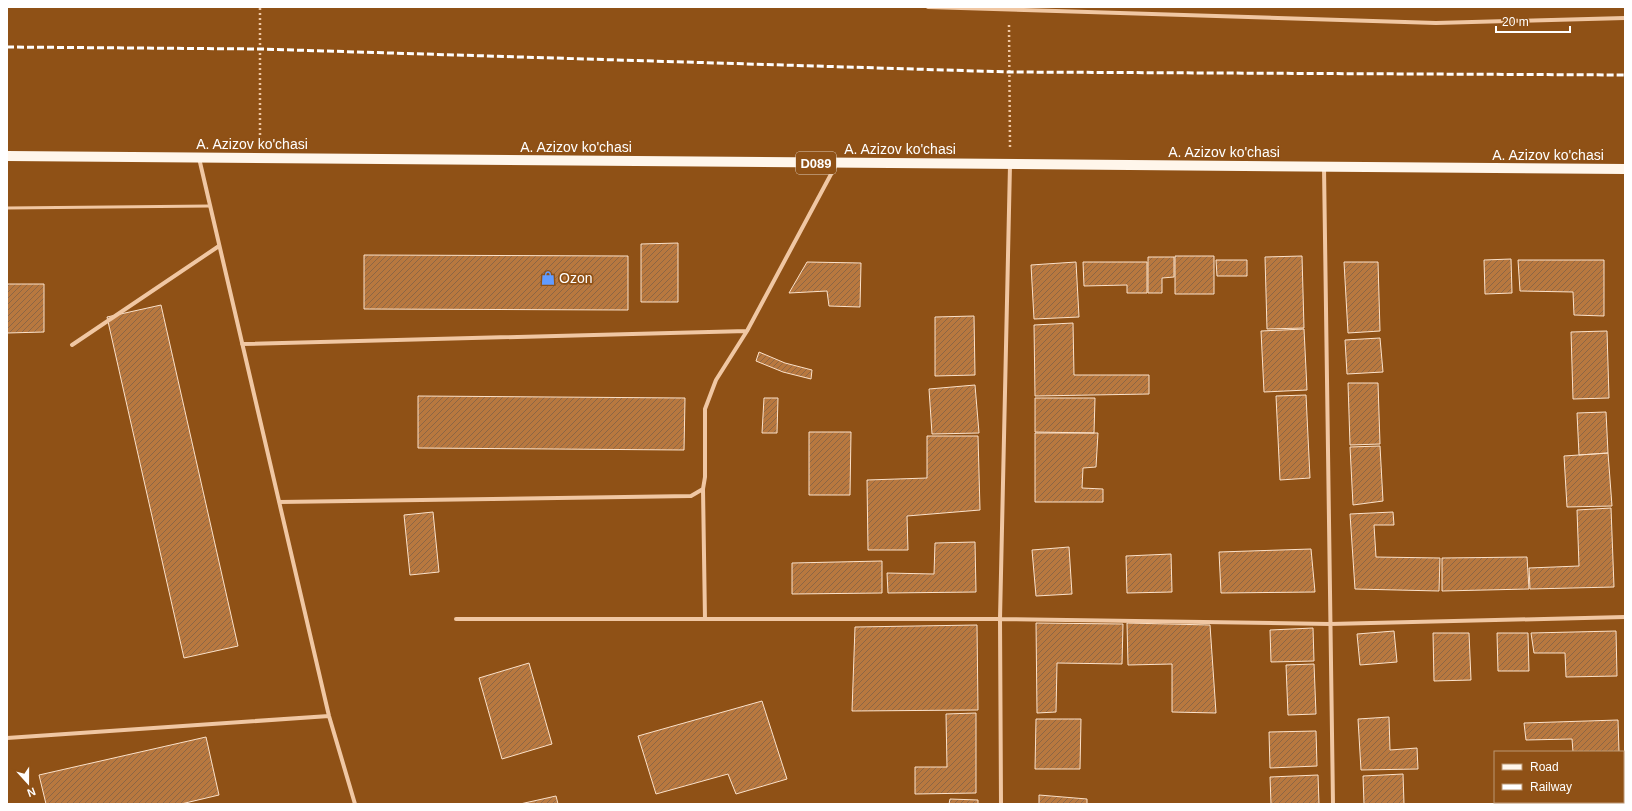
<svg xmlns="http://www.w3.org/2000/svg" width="1632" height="811" font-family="Arial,sans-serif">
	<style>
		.building { fill: url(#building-hatch); stroke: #fbe1c9 }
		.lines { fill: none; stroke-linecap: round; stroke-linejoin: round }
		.path { stroke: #f0c7a3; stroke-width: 2.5; stroke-dasharray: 2 3; stroke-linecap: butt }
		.lane { stroke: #f0c7a3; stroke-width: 3 }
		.street { stroke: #f0c7a3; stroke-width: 4 }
		.primary { stroke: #fff6eb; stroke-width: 10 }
		.rail { stroke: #fff; stroke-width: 3; stroke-dasharray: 7 3; stroke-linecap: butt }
		.labels { text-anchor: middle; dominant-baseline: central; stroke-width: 3.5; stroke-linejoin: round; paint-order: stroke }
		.shield { fill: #8f5116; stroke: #ddcbb9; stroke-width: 1 }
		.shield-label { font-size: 13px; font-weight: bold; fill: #fff }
		.street-label { font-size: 14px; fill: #fff; stroke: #8f5116 }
		.poi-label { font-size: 14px; fill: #fff; stroke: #8f5116; text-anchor: start }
	</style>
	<defs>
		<pattern id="building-hatch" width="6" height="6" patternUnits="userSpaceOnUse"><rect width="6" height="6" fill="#b8783f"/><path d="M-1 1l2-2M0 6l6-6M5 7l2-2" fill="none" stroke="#8d6644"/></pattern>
	</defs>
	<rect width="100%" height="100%" fill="#8f5116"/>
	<path class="building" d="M678,243v59h-37v-58z
		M364,255l264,1v54l-264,-1z
		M1175,256h39v38h-39z
		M1302,256l2,72 -37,1 -2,-72z
		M1148,257h26v20l-12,1v15h-14z
		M1511,259l1,34 -27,1 -1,-34z
		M1216,260h31v16h-30z
		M1518,260h86v56l-30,-1 -1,-23 -53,-1z
		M807,262l54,1 -1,44 -31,-1 -2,-15 -38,2z
		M1076,262l3,55 -45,2 -3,-54z
		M1083,262h64v31h-20v-8l-43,1z
		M1344,262h34l2,69 -32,2z
		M7,284h37v48l-37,1z
		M161,305l77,341 -54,12 -77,-341z
		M974,316l1,59 -40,1v-59z
		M1073,323l1,52h75v19l-114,2 -1,-71z
		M1304,329l3,61 -43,2 -3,-61z
		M1607,331l2,67 -36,1 -2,-67z
		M1380,338l3,34 -36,2 -2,-34z
		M759,352l26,11 27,7 -1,9 -28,-7 -27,-11z
		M1348,383h30l2,61 -30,1z
		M975,385l4,48 -47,1 -3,-45z
		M1306,395l4,83 -30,2 -4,-84z
		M418,396l267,2 -1,52 -266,-2z
		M764,398h14l-1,35h-15z
		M1035,398h60l-1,35 -59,-1z
		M1606,412l2,41 -29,2 -2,-42z
		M809,432h42l-1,63h-41z
		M1035,433h63l-2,34 -13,1 -1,20 21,1v13h-68z
		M927,436h51l2,74 -73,6 1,34h-40l-1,-70 60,-2z
		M1380,446l3,55 -30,4 -3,-58z
		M1608,453l4,53 -45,1 -3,-51z
		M1611,508l3,79 -84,2 -1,-21 50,-2 -2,-56z
		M433,512l6,60 -29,3 -6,-60z
		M1393,512l1,13h-20l2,32 64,1 -1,33 -84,-2 -5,-75z
		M975,542l1,50 -88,1 -1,-20 47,1 1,-31z
		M1069,547l3,47 -36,2 -4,-46z
		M1311,549l4,43 -94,1 -2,-41z
		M1171,554l1,38 -45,1 -1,-37z
		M1527,557l2,32 -87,2v-33z
		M882,561v32l-90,1v-31z
		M1036,623l87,1 -1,40 -65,-1 -1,49 -19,1z
		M1127,623l83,2 6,88 -44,-1v-48l-44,1z
		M977,625l1,85 -126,1 3,-84z
		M1313,628l1,33 -43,1 -1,-32z
		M1394,631l3,31 -37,3 -3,-31z
		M1616,631l1,45 -51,1 -1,-24h-31l-3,-20z
		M1433,633h36l2,47 -37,1z
		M1497,633h31l1,38h-31z
		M529,663l23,81 -50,15 -23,-81z
		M1314,664l2,50 -28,1 -2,-50z
		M762,701l25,78 -51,15 -8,-20 -72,20 -18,-58z
		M976,713v80l-61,1v-27h32l-1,-53z
		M1389,717l1,33 27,-2 1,21 -57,1 -3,-51z
		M1036,719h45l-1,50h-45z
		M1618,720l1,32h-46l-1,-13 -46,1 -2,-17z
		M1316,731l1,35 -47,2 -1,-36z
		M206,737l13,58 -38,9h-135l-7,-29z
		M1403,774l1,30h-40l-1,-28z
		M1318,775l1,29h-48l-1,-27z
		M1039,795l48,4v5h-48z
		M556,796l2,8h-38z
		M950,799l28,1v4h-29z
		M1577,802h45v2h-45z"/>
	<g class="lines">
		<path class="path" d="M1009,25l1,123
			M260,140v-133"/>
		<path class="lane" d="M7,208l203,-2"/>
		<path class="street" d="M928,7l508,16 189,-5
			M199,158l130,558 26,88
			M1324,167l9,637
			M242,344l505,-13
			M72,345l147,-99
			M703,489l2,130
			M279,502l412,-6 12,-7 2,-12v-68l11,-29 31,-49 90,-168
			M456,619h544l330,5 295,-7
			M7,738l322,-22
			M1001,804l-1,-185 10,-454"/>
		<path class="primary" d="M7,156l1618,13"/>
		<path class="rail" d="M7,47l253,2 750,23 615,3"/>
	</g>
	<defs>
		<symbol id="shop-bare" viewBox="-9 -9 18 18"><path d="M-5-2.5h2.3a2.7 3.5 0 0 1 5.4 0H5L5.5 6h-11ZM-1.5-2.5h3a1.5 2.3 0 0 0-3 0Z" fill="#619bff" stroke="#8f5116" stroke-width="2.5" paint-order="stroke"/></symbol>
	</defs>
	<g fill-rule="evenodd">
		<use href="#shop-bare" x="538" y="268" width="20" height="20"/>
	</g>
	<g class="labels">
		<rect class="shield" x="796" y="152" width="40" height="22" rx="3"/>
		<g class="shield-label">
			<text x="816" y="163">D089</text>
		</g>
		<g class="street-label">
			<text x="252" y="144">A. Azizov ko'chasi</text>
			<text x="576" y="147">A. Azizov ko'chasi</text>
			<text x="900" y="149">A. Azizov ko'chasi</text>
			<text x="1224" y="152">A. Azizov ko'chasi</text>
			<text x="1548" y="155">A. Azizov ko'chasi</text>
		</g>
		<g class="poi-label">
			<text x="559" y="278">Ozon</text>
		</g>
	</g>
	<rect width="1632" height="811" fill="none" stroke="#ffffff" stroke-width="16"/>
	<rect x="1494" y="751" width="130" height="52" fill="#8f5116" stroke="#bc9773"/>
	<rect x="1502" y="764" width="20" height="6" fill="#fff6eb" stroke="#bc9773"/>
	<text x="1530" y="771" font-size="12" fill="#ffffff">Road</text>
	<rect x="1502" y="784" width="20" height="6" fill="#ffffff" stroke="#bc9773"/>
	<text x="1530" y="791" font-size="12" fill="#ffffff">Railway</text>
	<g transform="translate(28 783) rotate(159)" stroke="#8f5116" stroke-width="3" paint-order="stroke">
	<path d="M0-3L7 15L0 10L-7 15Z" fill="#ffffff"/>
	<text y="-6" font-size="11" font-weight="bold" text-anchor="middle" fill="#ffffff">N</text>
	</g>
	<path d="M1496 26v6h74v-6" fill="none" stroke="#ffffff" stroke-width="2"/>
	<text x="1502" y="26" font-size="12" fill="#ffffff" stroke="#8f5116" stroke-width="3" paint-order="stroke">20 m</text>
</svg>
